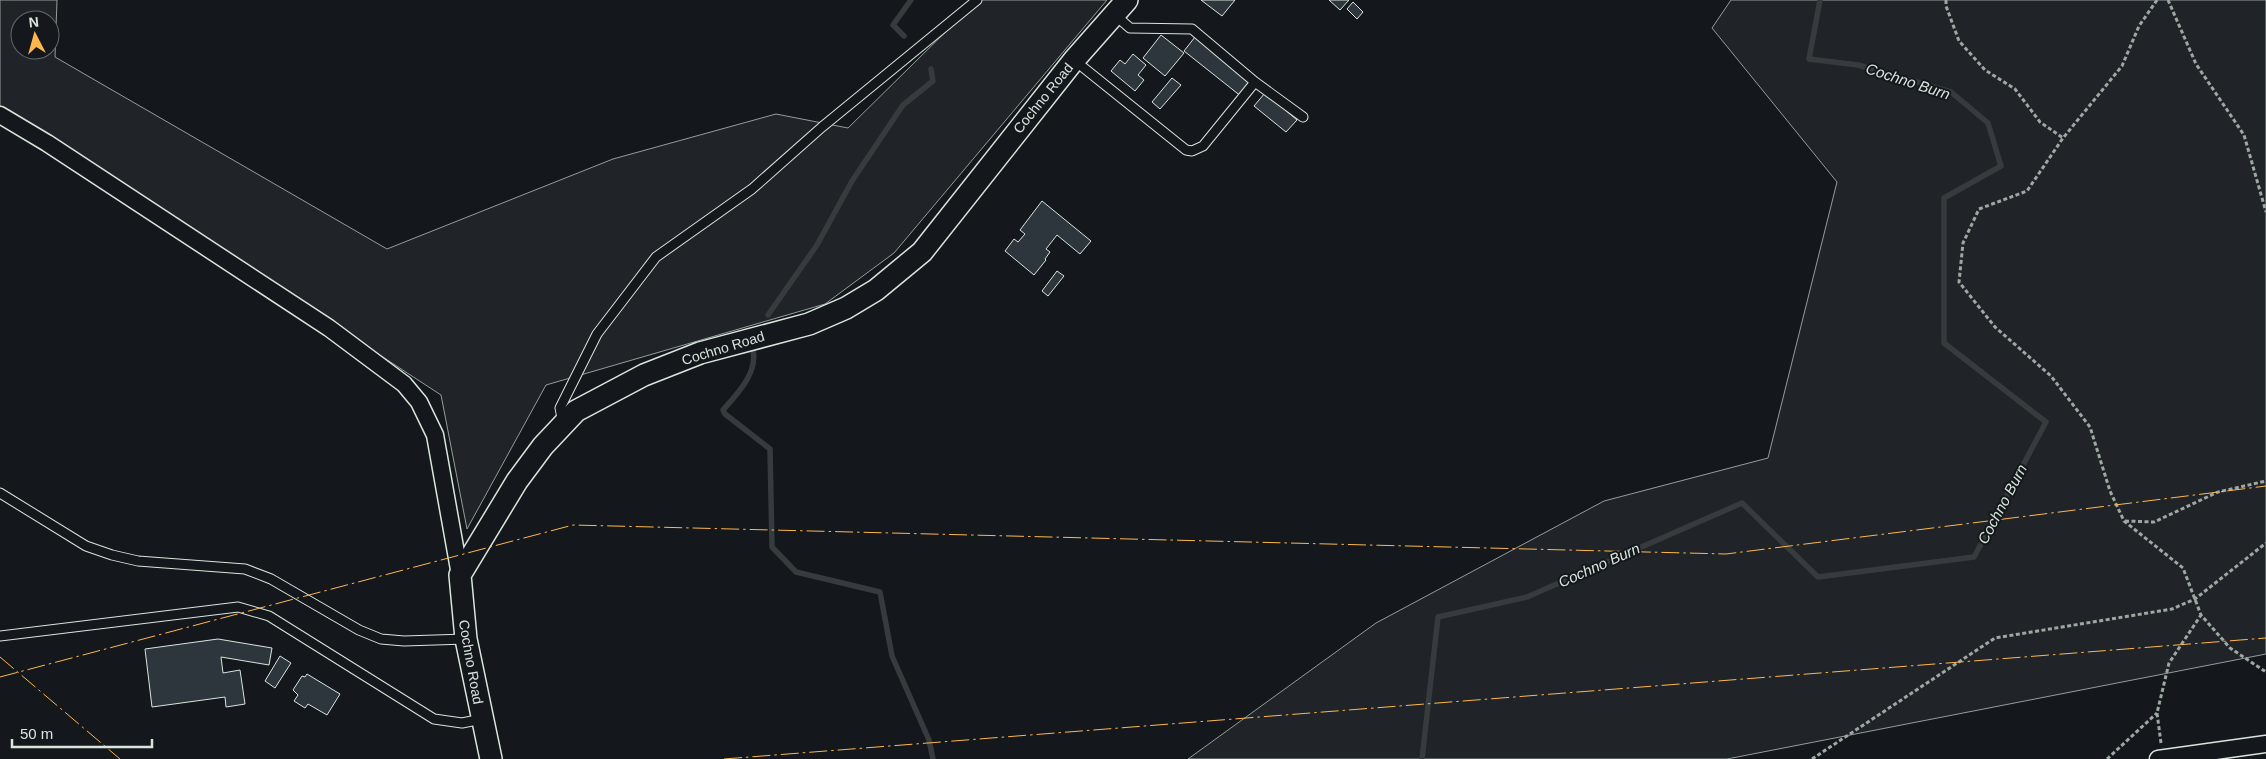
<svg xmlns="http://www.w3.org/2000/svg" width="2266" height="759" font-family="Helvetica,sans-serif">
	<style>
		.green { fill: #202428; stroke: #939e99; fill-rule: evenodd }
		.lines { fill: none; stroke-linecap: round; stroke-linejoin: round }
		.stream { stroke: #363b3e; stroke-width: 5.5 }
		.building { fill: #2c363c; stroke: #d8e6dc }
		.service-casing { stroke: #d8e6dc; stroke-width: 11 }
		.minor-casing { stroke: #d8e6dc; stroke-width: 19 }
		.tertiary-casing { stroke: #d8e6dc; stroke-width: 24 }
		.path { stroke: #9da8a2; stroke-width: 3; stroke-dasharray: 4 2.5; stroke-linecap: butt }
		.service { stroke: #14181c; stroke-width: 9 }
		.minor { stroke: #14181c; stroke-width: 16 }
		.tertiary { stroke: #14181c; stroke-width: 21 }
		.power { stroke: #ffb74d; stroke-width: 1; stroke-dasharray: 18 4 2.5 4; stroke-linecap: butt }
		.labels { text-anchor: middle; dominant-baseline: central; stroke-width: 4; stroke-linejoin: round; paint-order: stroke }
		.street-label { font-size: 14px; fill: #d8e6dc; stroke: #14181c }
		.water-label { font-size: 15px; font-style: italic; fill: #d8e6dc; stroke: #14181c }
	</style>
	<rect width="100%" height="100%" fill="#14181c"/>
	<path class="green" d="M0,0h57l-2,57 332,192 226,-90 163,-45 72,14 130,-128h129l-213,253 -69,51 -279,81 -79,144 -26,-134 -441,-288zM20,20h30v30h-30z
		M1731,0h535v654l-539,105h-539l188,-136 228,-122 164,-43 69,-276 -125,-154z"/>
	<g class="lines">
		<path class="stream" d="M904,36l-11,-11 18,-25
			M768,315l49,-70 35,-64 51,-76 30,-24 -2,-12
			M753,350c5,23 -16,44 -30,60l2,4 45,35 2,98 24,25 84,20 12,64 37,84 4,19
			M1422,759l16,-142 89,-20 215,-94 76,74 156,-20 72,-135 -102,-79v-145l57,-32 -13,-43 -37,-31 -93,-27 -49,-6 11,-59"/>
	</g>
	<path class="building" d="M1201,0h34l-13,16z
		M1329,0h20l-9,10z
		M1353,2l10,10 -6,7 -10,-10z
		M1161,35l23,18 -19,23 -22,-18z
		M1195,37l58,46 -11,14 -58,-46z
		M1133,54l13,11 -8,10 6,5 -9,11 -24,-20 9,-11 5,4z
		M1172,78l9,7 -21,24 -8,-7z
		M1265,93l32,27 -11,12 -32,-26z
		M1042,201l49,40 -11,13 -23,-19 -11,14 4,3 -5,7 1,1 -12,15 -29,-24 9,-12 4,3 7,-8 -5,-4z
		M1057,271l7,5 -16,20 -6,-5z
		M218,639l54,9 -3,17 -48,-8 2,16 17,-3 5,34 -19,3 -1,-10 -73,10 -7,-58z
		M280,656l11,7 -16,25 -10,-7z
		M307,674l33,20 -13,21 -19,-11 -3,4 -11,-7 4,-6 -5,-5 9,-14 3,1z"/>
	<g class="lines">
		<defs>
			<path id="service" d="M1115,15l15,13 62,1 63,53
				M1074,60l112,90 6,1 11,-5 52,-64 48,35
				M563,423l-3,-15 37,-74 59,-77 96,-68 70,-62 155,-127
				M0,493l86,53 26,9 26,6 107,8 26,10 88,51 22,9 23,2 62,-2
				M0,636l238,-29 31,9 165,103 28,4 20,-4"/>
			<path id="minor" d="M0,115l47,28 282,185 75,56 15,18 16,33 25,140
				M2158,759l108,-15"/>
			<path id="tertiary" d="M491,759l-25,-120 -6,-64 57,-94 26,-35 33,-35 68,-36 56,-22 109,-29 37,-16 30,-18 46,-38 152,-192 53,-60"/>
		</defs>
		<use href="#service" class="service-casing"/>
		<use href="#minor" class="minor-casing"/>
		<use href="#tertiary" class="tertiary-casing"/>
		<path class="path" d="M1946,0v6l13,35 26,29 30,19 25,33 23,16
			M2157,0l-18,26 -17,40 -59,72 -36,53 -48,18 -16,34 -4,39 36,45 56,49 39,51 20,64 14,30 59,47 18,47 29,33 36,24
			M2168,0l28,64 48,71 22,77
			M2125,521l29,1 64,-30 48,-11
			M2161,743l-4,-30 12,-50 32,-48
			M1812,759l183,-121 177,-29 23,-10 71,-56
			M2107,759l50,-46"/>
		<use href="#service" class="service"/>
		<use href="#minor" class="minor"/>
		<use href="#tertiary" class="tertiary"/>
		<path class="power" d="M0,657l120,102
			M0,677l573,-152 1153,29 540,-68
			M724,759l1542,-121"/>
	</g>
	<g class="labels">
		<g class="street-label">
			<text transform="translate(1043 98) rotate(-51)">Cochno Road</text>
			<text transform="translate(723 348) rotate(-17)">Cochno Road</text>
			<text transform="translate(471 662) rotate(80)">Cochno Road</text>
		</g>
		<g class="water-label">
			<text transform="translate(1908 81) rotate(18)">Cochno Burn</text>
			<text transform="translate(2002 504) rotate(-62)">Cochno Burn</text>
			<text transform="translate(1599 565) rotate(-24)">Cochno Burn</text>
		</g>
	</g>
	<g transform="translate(35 35) rotate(354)"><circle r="24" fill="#14181c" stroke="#626a69"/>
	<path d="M0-4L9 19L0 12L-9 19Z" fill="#ffb74d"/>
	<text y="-8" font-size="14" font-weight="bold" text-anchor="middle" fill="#d8e6dc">N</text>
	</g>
	<path d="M12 739v8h140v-8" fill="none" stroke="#d8e6dc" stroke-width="2.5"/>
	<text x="20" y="739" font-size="15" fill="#d8e6dc" stroke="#14181c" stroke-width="4" paint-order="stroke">50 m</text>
</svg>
